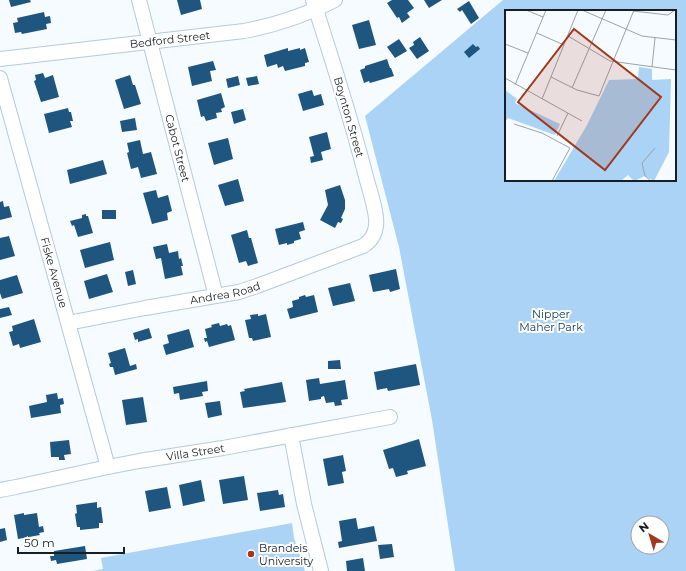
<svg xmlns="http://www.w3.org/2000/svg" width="686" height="571" font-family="Montserrat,sans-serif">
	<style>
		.green { fill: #aad3f5; fill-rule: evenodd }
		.building { fill: #1e567f }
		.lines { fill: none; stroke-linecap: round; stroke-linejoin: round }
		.minor-casing { stroke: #b4cade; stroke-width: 16 }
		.minor { stroke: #fff; stroke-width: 14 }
		.poi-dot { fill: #a1381e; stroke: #fff; stroke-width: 1.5 }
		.labels { text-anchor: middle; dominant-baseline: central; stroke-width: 4; stroke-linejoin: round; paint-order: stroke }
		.street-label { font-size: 11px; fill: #161f26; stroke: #fff }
		.park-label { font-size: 11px; fill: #0a3655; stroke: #fff }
		.poi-label { font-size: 11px; fill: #161f26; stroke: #fff; text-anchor: start }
		.inset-road { fill: none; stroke: #9ca3a8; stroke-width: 1 }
		.view { fill: #a1381e; fill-opacity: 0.15; stroke: #a1381e; stroke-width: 2 }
		.inset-edge { fill: none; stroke: #161f26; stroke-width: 2 }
	</style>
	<rect width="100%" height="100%" fill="#f6fbff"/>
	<path class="green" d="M503,0h183v571h-231l-23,-151 -33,-173 -34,-131zM506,11h169v169h-169zM638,523h24v24h-24z
		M292,523l2,15 11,33h-212l10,-2 -2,-11z"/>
	<path class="building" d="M9,0h21l1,2 -20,5z
		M177,0h23l2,9 -21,6z
		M392,0h16l6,8 -7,5 3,4 -8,6 -3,-6 -2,1 -10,-15z
		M424,0h18l-13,8z
		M469,1l10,17 -8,6 -9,-14 -2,2 -3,-3z
		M44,12l1,5 5,-1 1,7 -5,1 1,5 -25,5 -1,-2 -6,1 -2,-10 5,-1 -1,-4z
		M369,20l7,25 -17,4 -7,-24z
		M420,37l9,14 -12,8 -8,-11 5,-3 -1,-3z
		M399,39l8,12 -12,7 -8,-11z
		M473,44l3,3 2,-1 2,3 -11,9 -5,-6z
		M288,48v3l12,-3v2l5,-2 4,14 -4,1v3l-20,5 -2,-5 -5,2 -1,-4 -10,3 -3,-12z
		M387,59l3,9h1l3,8 -24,7 -1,-2 -5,2 -4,-13 5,-2v-2z
		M213,61l3,9 -6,1 2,10 -20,5 -4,-19z
		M43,73l2,5 8,-3 6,22 -18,5 -7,-21 2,-1 -1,-5z
		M130,75l3,10h2l6,19 -17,5 -9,-29z
		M238,76l2,9 -12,3 -2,-9z
		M257,76l2,8 -11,2 -2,-8z
		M312,90l2,6 7,-2 3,11 -21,6 -5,-17z
		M221,93l4,14 -4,2 1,3 -6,1 1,5 -11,3 -2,-5 -3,1 -4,-17z
		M68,108l1,4h2l2,9h-3l2,6 -23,6 -5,-19z
		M243,109l3,11 -12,4 -3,-12z
		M135,118l2,12 -15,2 -2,-11z
		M327,132l4,17 -10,3 2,8 -12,3 -1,-6 4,-1 -5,-19z
		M228,138l5,21 -19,6 -6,-22z
		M140,140l3,14 8,-2 6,22 -16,4 -3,-11 -7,2 -4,-16 2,-1 -2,-9z
		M103,160l4,14 -37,10 -3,-14z
		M238,179l6,22 -19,5 -7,-21z
		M340,185l5,15v9l-4,9 2,1 -2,4 -3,-1 -3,6 -15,-8 8,-15 -3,-15z
		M156,190l2,8 10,-3 4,16 -5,2 1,7 -16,4 -9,-31z
		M3,201l1,6 5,-1 3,11 -12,3v-18z
		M102,210h14v9h-14z
		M86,214v2h2l5,17 -15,4 -4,-12 -2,1 -2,-5 12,-3v-3z
		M303,222l2,8 -6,2 2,7 -7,2v2l-7,2v-2l-8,2 -4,-16z
		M247,230l2,8h2l7,25 -10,3 -2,-5 -7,2 -8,-28z
		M9,236l6,20 -15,4v-22z
		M110,242l4,18 -29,8 -5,-18z
		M167,244l2,9 9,-2 1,8 2,-1 2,8h-2l2,9 -18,4 -4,-21 -5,1 -3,-12z
		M396,269l4,20 -10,3 -1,-3 -16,3 -4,-17z
		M133,270l3,14 -8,2 -3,-14z
		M107,274l6,18 -24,7 -5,-18z
		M17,275l6,18 -21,6 -2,-6v-13z
		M350,283l5,18 -22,5 -5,-18z
		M305,295l1,2 8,-2 4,17 -28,7 -3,-10 6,-2 -1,-6 7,-2v-2z
		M9,307l3,8 -12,3v-9z
		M258,314v2l8,-2 5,23 -18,4 -1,-3h-3l-4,-18 6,-1 -1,-4z
		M34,319l7,23 -21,6 -1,-4 -6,2 -4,-14 4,-1 -1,-5z
		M219,323l1,3 7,-2 1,2 3,-1 4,15 -26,7 -2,-6 -2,1 -1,-4h3l-2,-9 7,-2 -1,-2z
		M149,328l3,10 -14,4v-3l-3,1 -2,-7z
		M189,329l5,18 -28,8 -3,-10 6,-2 -2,-8z
		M125,348l5,18 6,-2 1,5 -22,6 -2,-8h-3l-1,-3 2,-1 -3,-10z
		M340,360l1,9h-13v-8z
		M416,364l4,21 -32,6 -1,-3 -10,2 -3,-18z
		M319,378l1,6 25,-4 3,19 -7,1 1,5 -7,1 -1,-4 -8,1 -2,-7 -3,1v2l-12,2 -3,-21z
		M207,381l1,10 -6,1 1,4 -23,4 -1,-7 -5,1 -1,-7z
		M282,382l4,20 -43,6 -3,-16 5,-1 -1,-2z
		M57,393l1,6 5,-1 1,6 -4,1 1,8 -30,5 -2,-12 18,-4 -1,-7z
		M143,397l4,25 -21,3 -4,-25z
		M220,401l2,14 -14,3 -3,-15z
		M419,439l7,27 -19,5 1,3 -12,3 -3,-9 -4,1 -6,-19z
		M69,440l2,14 -7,1 1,5h-6v-3h-8l-1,-15z
		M343,455l3,16 -4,1 2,11 -16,3 -5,-27z
		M244,476l4,24 -25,4 -4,-24z
		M201,480l4,21 -22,5 -4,-21z
		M167,487l4,21 -22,4 -4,-21z
		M278,490l1,5 4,-1 2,13 -25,4 -3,-18z
		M97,502v6l4,-1 2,16h-4v5l-19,2v-3h-3l-2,-13 2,-1 -1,-8z
		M24,513v2l13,-2 2,14 4,-1 1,6 -5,1 1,2 -22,4 -4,-24z
		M356,518l2,11 16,-3 3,15 -38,7 -1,-6 4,-1 -3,-20z
		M5,528l2,12 -7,2v-13z
		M392,544l2,13 -14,2 -2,-14z
		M85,546l2,13 -30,5 -1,-4 -5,1 -1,-5h4v-5z
		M363,558l2,13h-18l-1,-10z"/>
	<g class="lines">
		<defs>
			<g id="minor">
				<path id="s1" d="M139,0l77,296"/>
				<path id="s2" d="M0,59l244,-28c32,-6 62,-16 91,-31"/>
				<path id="s3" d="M0,78l108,389"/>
				<path id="s4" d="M68,323l77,-15 94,-16 18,-6 106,-40c8,-5 12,-11 13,-20 2,-13 -8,-40 -11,-53 -15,-59 -34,-116 -52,-173"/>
				<path d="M291,435l13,69 17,67"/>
				<path id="s5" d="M0,490l16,-3 92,-20 31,-6 84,-13 167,-31"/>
			</g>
		</defs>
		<use href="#minor" class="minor-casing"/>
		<use href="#minor" class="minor"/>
	</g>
	<circle class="poi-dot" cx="251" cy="554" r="4"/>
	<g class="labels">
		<g class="street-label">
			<text stroke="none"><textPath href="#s2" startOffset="171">Bedford Street</textPath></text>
			<text transform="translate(349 117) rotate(74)">Boynton Street</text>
			<text stroke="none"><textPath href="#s1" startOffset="153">Cabot Street</textPath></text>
			<text stroke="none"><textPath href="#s3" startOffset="202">Fiske Avenue</textPath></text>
			<text stroke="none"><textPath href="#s4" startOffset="160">Andrea Road</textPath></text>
			<text stroke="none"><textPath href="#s5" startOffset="199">Villa Street</textPath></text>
		</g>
		<g class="park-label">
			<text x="551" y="314">Nipper<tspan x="551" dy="13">Maher Park</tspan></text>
		</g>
		<g class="poi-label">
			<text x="259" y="548">Brandeis<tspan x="259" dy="13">University</tspan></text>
		</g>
	</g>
	<g transform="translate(505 10)">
		<rect width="171" height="171" fill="#f6fbff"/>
		<path d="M134,57l13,2v11l19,-1 -2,73 -15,29 -9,-5 -11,5 -6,-6 -7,6h-67l33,-56 22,-45 29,-1zM0,80l12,9 -2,4 45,21 -5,11 -47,-17 -3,4z" fill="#aad3f5"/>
		<path class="inset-road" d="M21,0l17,7M77,0l60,26 34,4M128,1l35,4 7,-5M32,23l27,12M63,26l42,25 66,9M0,34l23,9M147,57l3,-29M46,67l26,13 22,6 35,-86M0,68l77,43M10,75l31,-75M67,78l34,-78M37,89l36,-89M9,114l28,9 28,15 -18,33M52,126l11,-23M146,171l-6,-5 -3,-13 13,-15"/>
		<path class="view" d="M69,19l87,68 -56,73 -87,-68z"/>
		<rect width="171" height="171" class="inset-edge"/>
	</g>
	<g transform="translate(650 535) rotate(322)"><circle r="19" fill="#ffffff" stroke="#a2a5a8"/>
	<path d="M0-3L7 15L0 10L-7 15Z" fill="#a1381e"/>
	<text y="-6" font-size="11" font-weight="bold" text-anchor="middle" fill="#161f26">N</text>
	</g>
	<path d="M18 547v6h106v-6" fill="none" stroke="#161f26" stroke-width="2"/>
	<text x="24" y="547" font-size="12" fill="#161f26" stroke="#ffffff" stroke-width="3" paint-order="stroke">50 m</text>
</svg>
